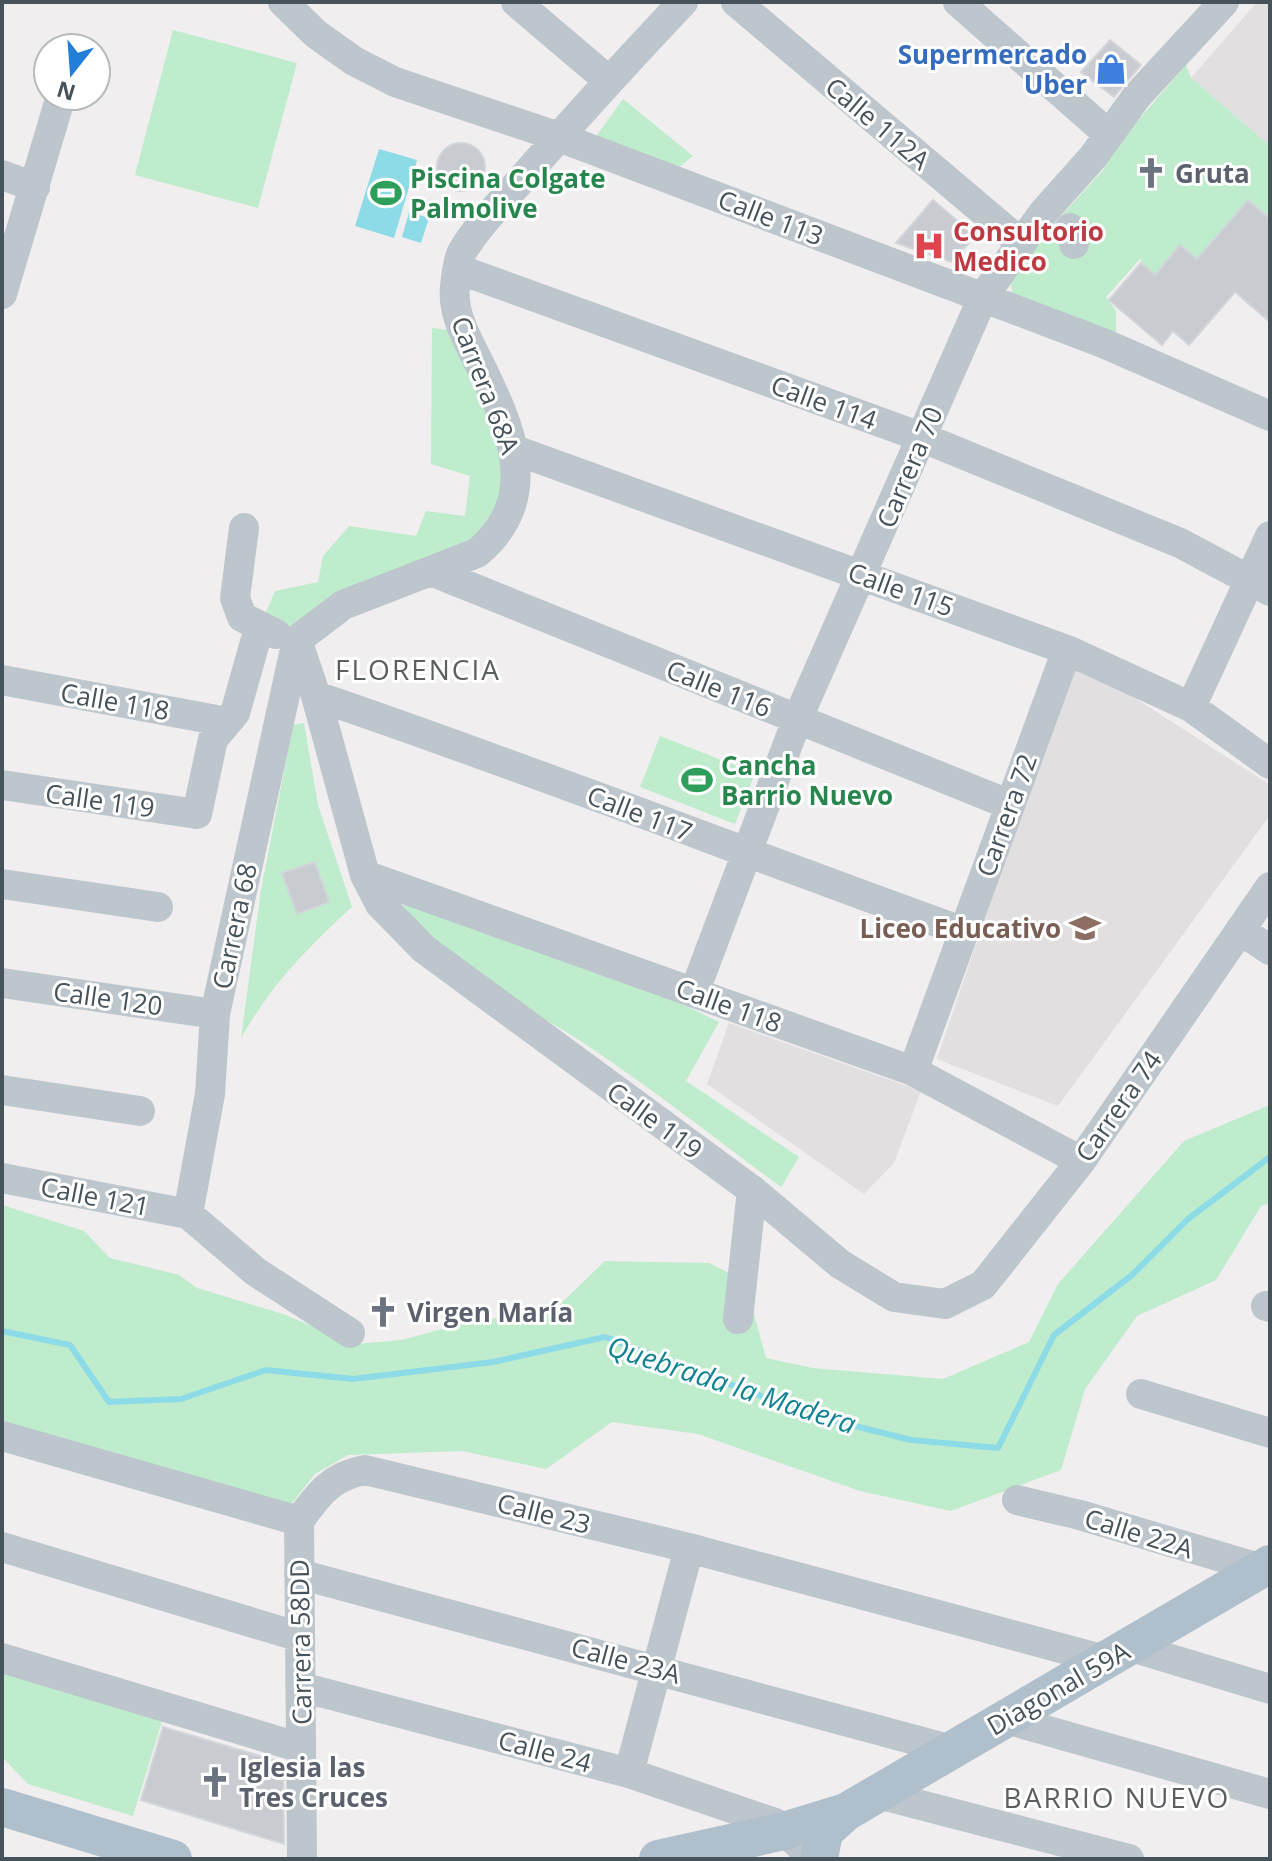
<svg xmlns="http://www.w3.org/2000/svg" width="1272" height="1861" font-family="'Open Sans',sans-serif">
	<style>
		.education { fill: #e1dfdf }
		.green { fill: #beeccd }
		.water { fill: #8ddbe7 }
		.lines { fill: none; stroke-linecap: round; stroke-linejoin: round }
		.stream { stroke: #8ddbe7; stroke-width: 6 }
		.building { fill: #c8ccd0; stroke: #d2d5d9; stroke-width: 2 }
		.minor { stroke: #bdc6cc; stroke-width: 30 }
		.major { stroke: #afbfcc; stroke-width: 38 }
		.labels { text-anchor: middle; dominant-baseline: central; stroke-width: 6; stroke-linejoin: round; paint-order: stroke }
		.shop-label { font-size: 26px; font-weight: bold; fill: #366cbe; stroke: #fff; text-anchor: end }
		.street-label { font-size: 26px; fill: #47535a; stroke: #fff }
		.worship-label { font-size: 26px; font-weight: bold; fill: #5b616d; stroke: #fff; text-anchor: start }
		.leisure-label { font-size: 26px; font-weight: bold; fill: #27864d; stroke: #fff; text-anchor: start }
		.health-label { font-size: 26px; font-weight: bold; fill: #be3a42; stroke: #fff; text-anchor: start }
		.education-label { font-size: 26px; font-weight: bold; fill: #785e54; stroke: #fff; text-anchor: end }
		.neighbourhood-label { font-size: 28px; letter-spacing: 2px; fill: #5b5f62; stroke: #fff }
		.water-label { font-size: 28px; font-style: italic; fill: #138293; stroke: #fff }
	</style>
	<rect width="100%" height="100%" fill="#f0eeee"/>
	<path class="education" d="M1257,2h13v144l-79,-68z
		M1070,667l40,15 160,103v30l-212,291 -121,-47z
		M729,1023l192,68 -27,72 -30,31 -157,-110z"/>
	<path class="green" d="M173,30l124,33 -39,145 -123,-33z
		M1186,65l5,13 79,68v73l-22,-18 -51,58 -21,-8 -21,24 -14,-12v-5l-35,39 10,14v30l-103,-44 -3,-19 22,-30 73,-80 -4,-5z
		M623,99l70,57 -24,19 -77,-33z
		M432,328l31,4 35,69 8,98 -20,36 -189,105 -38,-12 16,-37 43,-9 5,-26 26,-30 67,10 10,-25 39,5 5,-40 -39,-12z
		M304,723l14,82 34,102c-44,40 -82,79 -111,131l20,-148 32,-165z
		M660,736l95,37 -20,51 -95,-37z
		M401,901l260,93 58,28 -33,59 113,76 -18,30c-64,-47 -127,-97 -193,-141 -64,-43 -147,-76 -187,-145z
		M1270,1105v98l-9,3 -45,74 -79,36 -52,73 -24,81 -110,41 -91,-20 -162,-57 -86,-12 -66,47 -84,-18 -114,4 -33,19 -26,33 -287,-83v-219l82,26 26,27 69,17 18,13 86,26 73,30 46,-4 65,-18 86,-11 52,-50 104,2 36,18 21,77 46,10 131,11 86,-37 29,-58 126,-143z
		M2,1668l161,50 -30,98 -105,-32 -26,-27z"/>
	<path class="water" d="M379,149l38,11 -23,78 -39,-12z
		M409,212l20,6 -8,25 -19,-6z"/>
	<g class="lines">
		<path class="stream" d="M2,1331l68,14 39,57 72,-3 85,-29 87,9 140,-17 112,-25 206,78 100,25 87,8 56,-113 78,-60 56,-56 82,-62"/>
	</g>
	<path class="building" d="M1110,40l31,25 -27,32 -33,-25z
		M437 167a24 24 0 1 1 48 0a24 24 0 1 1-48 0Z
		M933,200l42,36 -23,26 -56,-19z
		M1248,200l22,19v103l-35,-30 -46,53 -16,-14 -11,14 -53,-45 32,-37 14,12 25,-30 17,14z
		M315,862l14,40 -32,12 -15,-41z
		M163,1727l120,36 1,81 -143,-44z"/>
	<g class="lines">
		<path class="minor" d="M283,2l33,32 38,27 41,21 164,55 544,206 167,73
			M516,2l93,79
			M736,2l285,241
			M958,2l149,131
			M2,175l33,12
			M1070,228l4,16
			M458,269l463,168 259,106 90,48
			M2,294l59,-198
			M515,450l552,200 124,57 79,57
			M244,528l-9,70 7,19 34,17
			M431,571l577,233
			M297,640l19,56 49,179 15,29 44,45 328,241 88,74 54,33 51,7 38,-19 98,-124 189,-274
			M297,640l46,-35 134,-52c67,-56 33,-127 1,-192 -11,-22 -26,-48 -23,-74 1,-10 3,-27 7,-35 17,-29 44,-54 66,-80 50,-57 102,-114 155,-170
			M2,680l225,42
			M316,696c217,74 431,158 648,236
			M1191,707l79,-171
			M2,785l195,29 16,-75 22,-26 24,-85
			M365,875l548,196 168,90
			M2,884l156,23
			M1240,930l30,20
			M2,983l213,31
			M694,993l103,-273 186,-423 60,-84 50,-56 44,-61 87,-94
			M913,1071l154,-421
			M2,1090l138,21
			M2,1178l186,36 68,58 94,61
			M188,1214l22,-120 5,-80 82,-374
			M1266,1306l4,1
			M738,1319l14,-129
			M1141,1394l129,39
			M2,1436l297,85c19,-26 32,-45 66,-51l324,78 416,112
			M1017,1500l63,15 182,54
			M299,1521l3,338
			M2,1547l298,90
			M299,1574l653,176
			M1128,1646l142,43
			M2,1658l299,90
			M301,1687l328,86 146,50 40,36
			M1006,1719l264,75
			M629,1773l60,-225
			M878,1794l251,65"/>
		<path class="major" d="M2,1807l171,52
			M658,1859l126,-28 62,-19
			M819,1859l5,-27 22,-20 424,-248"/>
	</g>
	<defs>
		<symbol id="shop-bare" viewBox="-9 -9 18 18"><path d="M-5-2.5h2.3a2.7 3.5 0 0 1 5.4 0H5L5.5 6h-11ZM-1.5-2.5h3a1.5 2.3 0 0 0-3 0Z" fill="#3f7fe0" stroke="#fff" stroke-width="2.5" paint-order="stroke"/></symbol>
		<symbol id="church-bare" viewBox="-9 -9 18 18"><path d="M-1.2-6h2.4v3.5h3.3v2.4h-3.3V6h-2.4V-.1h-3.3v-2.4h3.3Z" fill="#6b7280" stroke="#fff" stroke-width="2.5" paint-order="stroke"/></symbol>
		<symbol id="stadium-bare" viewBox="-9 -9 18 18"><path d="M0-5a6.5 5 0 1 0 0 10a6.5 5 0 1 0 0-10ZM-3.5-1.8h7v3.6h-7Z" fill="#2e9e5b" stroke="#fff" stroke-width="2.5" paint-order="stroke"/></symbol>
		<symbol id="hospital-bare" viewBox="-9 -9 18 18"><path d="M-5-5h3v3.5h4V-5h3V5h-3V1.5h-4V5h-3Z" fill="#e0444e" stroke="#fff" stroke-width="2.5" paint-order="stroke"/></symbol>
		<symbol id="school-bare" viewBox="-9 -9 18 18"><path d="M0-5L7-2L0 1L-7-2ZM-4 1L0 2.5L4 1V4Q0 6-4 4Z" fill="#8d6e63" stroke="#fff" stroke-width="2.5" paint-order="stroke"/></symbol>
	</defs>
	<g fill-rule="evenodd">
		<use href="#shop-bare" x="1089" y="47" width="44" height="44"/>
		<use href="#church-bare" x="1129" y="151" width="44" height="44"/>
		<use href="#stadium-bare" x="364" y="171" width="44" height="44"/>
		<use href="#hospital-bare" x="907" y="224" width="44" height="44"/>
		<use href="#stadium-bare" x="675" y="758" width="44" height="44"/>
		<use href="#school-bare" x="1063" y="906" width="44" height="44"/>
		<use href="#church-bare" x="361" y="1290" width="44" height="44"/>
		<use href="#church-bare" x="193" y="1760" width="44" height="44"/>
	</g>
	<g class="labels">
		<g class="shop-label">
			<text x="1087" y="54">Supermercado<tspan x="1087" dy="30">Uber</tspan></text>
		</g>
		<g class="street-label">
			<text transform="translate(878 123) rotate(40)">Calle 112A</text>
			<text transform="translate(771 217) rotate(21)">Calle 113</text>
			<text transform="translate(486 385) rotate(69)">Carrera 68A</text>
			<text transform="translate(824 402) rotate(20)">Calle 114</text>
			<text transform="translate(909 467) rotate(-67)">Carrera 70</text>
			<text transform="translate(901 589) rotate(20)">Calle 115</text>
			<text transform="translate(719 688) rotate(22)">Calle 116</text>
			<text transform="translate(115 701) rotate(10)">Calle 118</text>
			<text transform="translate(100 800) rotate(8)">Calle 119</text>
			<text transform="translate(640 813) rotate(21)">Calle 117</text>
			<text transform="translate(1006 815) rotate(-70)">Carrera 72</text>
			<text transform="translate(234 926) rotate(-78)">Carrera 68</text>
			<text transform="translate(108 998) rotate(8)">Calle 120</text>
			<text transform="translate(729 1005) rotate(20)">Calle 118</text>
			<text transform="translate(1118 1106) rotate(-55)">Carrera 74</text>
			<text transform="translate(655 1120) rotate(36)">Calle 119</text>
			<text transform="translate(95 1196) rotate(11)">Calle 121</text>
			<text transform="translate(544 1513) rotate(14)">Calle 23</text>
			<text transform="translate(1139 1533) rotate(17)">Calle 22A</text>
			<text transform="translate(300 1642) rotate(-91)">Carrera 58DD</text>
			<text transform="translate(626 1660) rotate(15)">Calle 23A</text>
			<text transform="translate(1058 1688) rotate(-30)">Diagonal 59A</text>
			<text transform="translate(545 1751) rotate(15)">Calle 24</text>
		</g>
		<g class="worship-label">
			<text x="1175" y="173">Gruta</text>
			<text x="407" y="1312">Virgen María</text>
			<text x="239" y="1767">Iglesia las<tspan x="239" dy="30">Tres Cruces</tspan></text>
		</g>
		<g class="leisure-label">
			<text x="410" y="178">Piscina Colgate<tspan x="410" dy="30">Palmolive</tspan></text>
			<text x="721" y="765">Cancha<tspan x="721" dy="30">Barrio Nuevo</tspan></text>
		</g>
		<g class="health-label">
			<text x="953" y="231">Consultorio<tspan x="953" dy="30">Medico</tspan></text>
		</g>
		<g class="education-label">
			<text x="1061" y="928">Liceo Educativo</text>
		</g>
		<g class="neighbourhood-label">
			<text x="418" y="669">FLORENCIA</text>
			<text x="1117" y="1797">BARRIO NUEVO</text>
		</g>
		<g class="water-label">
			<text transform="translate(732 1384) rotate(18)">Quebrada la Madera</text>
		</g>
	</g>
	<rect width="1272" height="1861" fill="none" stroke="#47535a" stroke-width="8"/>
	<g transform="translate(72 72) rotate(197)"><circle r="38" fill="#ffffff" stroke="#b5babd" stroke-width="2"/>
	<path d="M0-6L14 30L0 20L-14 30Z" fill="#227ed6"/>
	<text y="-12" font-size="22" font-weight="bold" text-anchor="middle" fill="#47535a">N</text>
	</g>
</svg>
